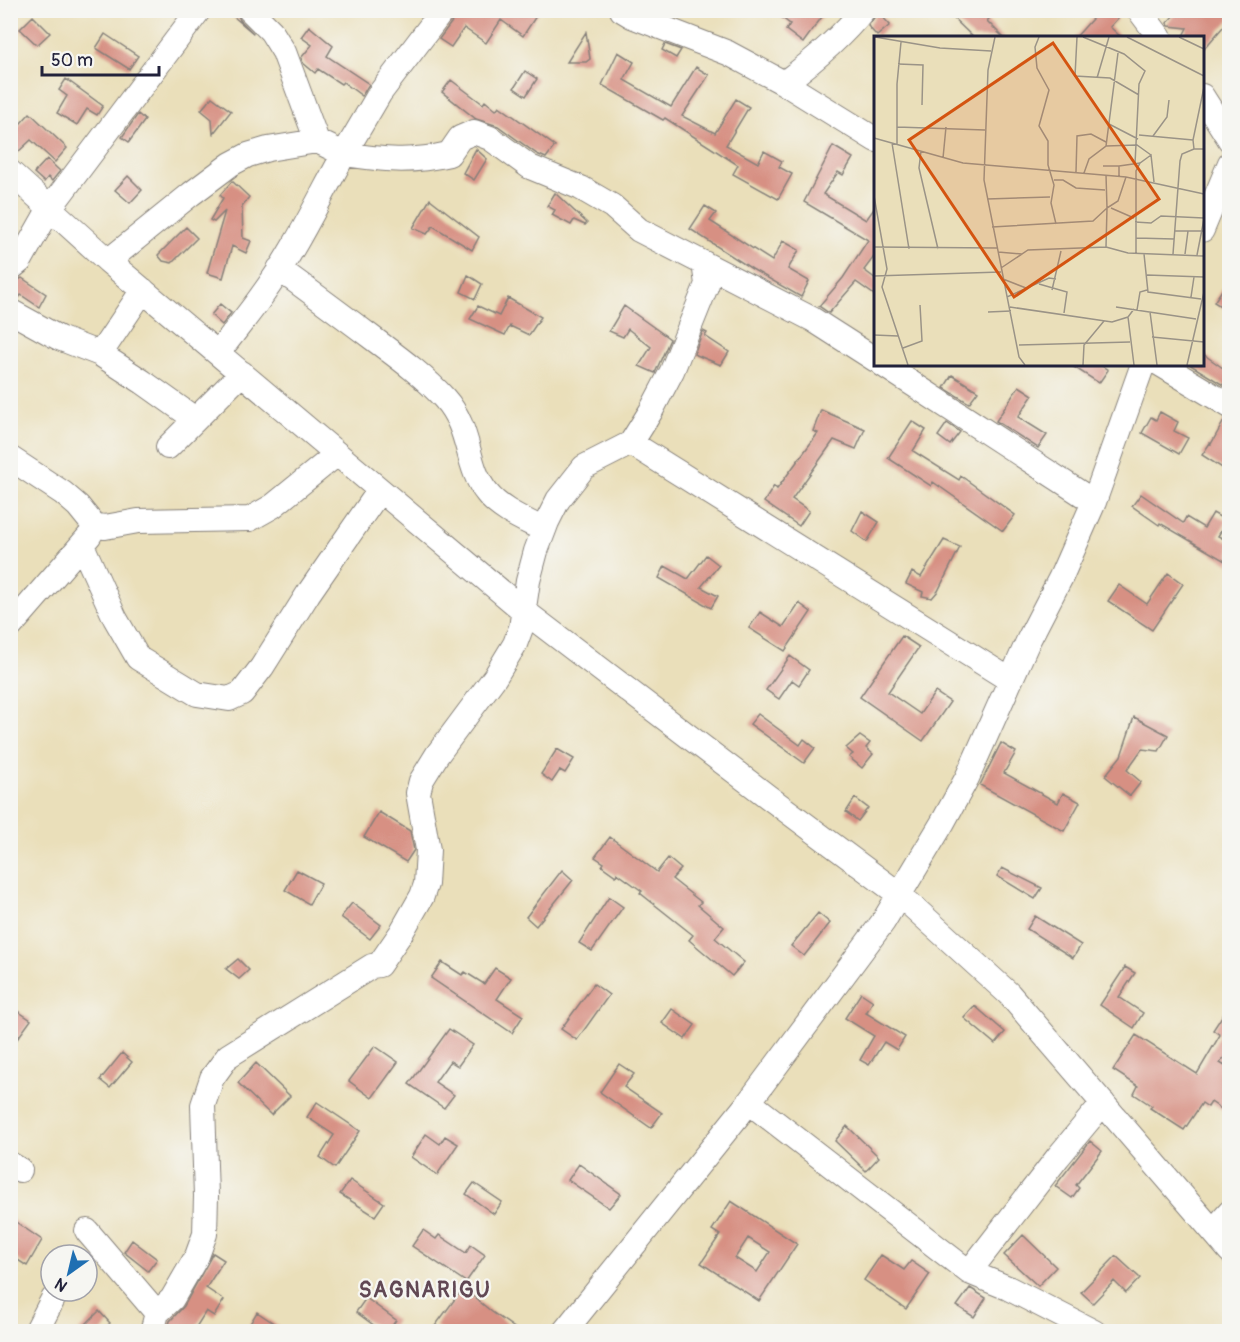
<svg xmlns="http://www.w3.org/2000/svg" width="1240" height="1342" font-family="Pangolin,sans-serif">
	<style>
		.building { fill: #d79083; fill-rule: evenodd }
		.lines { fill: none; stroke-linecap: round; stroke-linejoin: round }
		.minor-casing { stroke: #86807a; stroke-width: 26 }
		.minor { stroke: #fff; stroke-width: 24 }
		.labels { text-anchor: middle; dominant-baseline: central; stroke-width: 4.5; stroke-linejoin: round; paint-order: stroke }
		.district-label { font-size: 22px; font-weight: bold; letter-spacing: 1.5px; fill: #614854; stroke: #f6f6f2 }
		.inset-road { fill: none; stroke: #9a9387; stroke-width: 1.5 }
		.view { fill: #d45411; fill-opacity: 0.15; stroke: #d45411; stroke-width: 3 }
		.inset-edge { fill: none; stroke: #22223b; stroke-width: 3 }
	</style>
	<rect width="100%" height="100%" fill="#f6f6f2"/>
	<filter id="ink" filterUnits="userSpaceOnUse"><feTurbulence type="fractalNoise" baseFrequency=".0167" numOctaves="2"/><feDisplacementMap in="SourceGraphic" scale="12" xChannelSelector="R" yChannelSelector="G"/><feConvolveMatrix kernelMatrix="1 2 1 2 8 2 1 2 1" color-interpolation-filters="sRGB"/></filter>
	<filter id="wash" filterUnits="userSpaceOnUse"><feTurbulence type="fractalNoise" baseFrequency=".008" numOctaves="4" result="noise"/><feDisplacementMap in="SourceGraphic" scale="24" xChannelSelector="R" yChannelSelector="G"/><feGaussianBlur stdDeviation="1.35" result="paint"/><feColorMatrix in="noise" values="0 0 0 0 0 0 0 0 0 0 0 0 0 0 0 0 0 1.4 0 .05"/><feComposite in="paint" operator="in"/></filter>
	<g filter="url(#wash)">
		<rect width="100%" height="100%" fill="#eadfba"/>
		<g id="blocks">
			<path class="building" d="M226,10h10l4,10 14,14z
				M457,10h83l-17,26 -22,-16 -15,23 -22,-15 -13,19 -12,-8 15,-20z
				M772,10h55l-24,33 -17,-13 4,-6z
				M945,10h52l-10,11 17,17h-30z
				M1100,10h10l8,8 -8,9 12,11h-47z
				M1183,10h28l19,5v4l-27,31v-12h-21l5,-10 -18,-2 -2,-3 7,-8z
				M878,12l12,13 -13,11 -9,-10z
				M33,16l17,17 -13,12 -17,-16z
				M309,26l24,20 -6,10 42,28 -7,12 -19,-14 -2,2 -23,-15 -3,4 -12,-10 -2,-5 11,-13 -11,-8z
				M586,32l4,27 -4,3h-19z
				M105,34l33,22 -9,13 -33,-21z
				M665,44l16,6 -5,8 -14,-8z
				M618,52l16,10 -10,18 47,27 25,-40 13,8 -27,41 33,17 21,-34 13,8 -23,38 32,18 6,-12 18,10 -3,6 13,7 -14,25 -45,-25 5,-9 -73,-47 -2,2 -61,-35z
				M525,71l12,8 -11,17 -12,-8z
				M66,79l37,27 -6,9 -10,-6 -10,16 -20,-12 10,-17 -8,-6z
				M451,80l32,24 2,-3 11,9 3,-4 56,40 -9,12 -9,-4 -39,-28 -22,-7 -34,-27z
				M212,97l19,14 -18,23 -1,-15 -11,-9z
				M30,113l37,35 -12,14 -24,-22 -13,12 -8,-8v-9z
				M138,114l7,6 -16,22 -7,-5z
				M833,146l20,12 -10,17 -5,-3 -15,22 43,26 10,-14v48l-12,16 12,9v17l-20,-14 -27,31 -10,-7 24,-28 25,-38 -64,-38z
				M476,149l11,10 -13,21 -11,-7z
				M47,159l13,12 -8,10 -4,-4 -4,5 -10,-9z
				M128,176l14,14 -12,13 -15,-13z
				M232,181l17,16 -7,9 1,32 8,3 -5,12 -14,-7 -9,32 -16,-5 18,-62 -11,11 -4,-2 13,-22 -3,-3z
				M555,193l32,30 -2,2 -11,-5 -3,5 -19,-10 3,-5 -8,-4z
				M430,199l49,38 -7,13 -39,-24 -6,8 -14,-6z
				M705,206l11,7 -6,8 62,40 11,-20 16,9 -11,19 21,12 -8,16 -49,-28 -62,-40z
				M186,227l11,11 -25,25 -9,-2 -5,-6z
				M468,275l14,9 -7,15 -14,-7z
				M22,278l24,16 -7,13 -18,-12 -3,4 -8,-2v-7l6,-9z
				M1230,278v34l-16,-10z
				M508,298l33,19 -12,18 -19,-9 -5,9 -35,-16 8,-13 21,10z
				M220,304l11,9 -9,12 -11,-10z
				M624,306l46,33 -15,34 -16,-7 12,-19 -23,-18 -5,8 -14,-6z
				M703,331l4,2 -2,3 24,16 -8,13 -27,-11z
				M1203,354l27,19 -2,15 -39,-24h14z
				M1069,364h30l9,6 -9,13z
				M952,375l26,16 -9,12 -25,-15z
				M1019,386l14,9 -15,22 29,18 -9,13 -42,-27z
				M821,410l44,19 -9,20 -22,-9 -42,59 17,12 -10,15 -35,-24 10,-16 3,3 41,-56 -5,-2z
				M1160,412l18,10 -4,9 14,7 -9,16 -37,-21 9,-16 5,3z
				M1225,419l5,1v53l-28,-18 8,-12 1,1z
				M912,421l14,9 -13,21 46,29 2,-4 54,39 -12,16 -70,-49 -2,4 -43,-28z
				M947,423l13,9 -10,13 -12,-9z
				M1141,494l42,29 3,-6 18,11 9,-15 14,8 -9,15 12,6v22l-70,-41 -1,2 -27,-19z
				M862,511l17,11 -12,20 -15,-11z
				M944,540l16,7 -22,44 -6,7 -10,-2 1,-4 -17,-8 6,-12 9,5z
				M706,555l13,10 -18,22 17,9 -7,12 -52,-30 6,-12 23,13z
				M1168,573l15,11 -31,46 -44,-29 11,-16 28,19z
				M799,603l12,9 -26,39 -36,-23 11,-16 23,15z
				M902,636l17,11 -31,45 32,22 15,-22 15,10 -27,39 -63,-44z
				M790,656l19,14 -10,15 -7,-5 -13,19 -13,-9z
				M758,714l42,31 4,-6 11,9 -11,15 -54,-39z
				M1134,717l34,18 -9,16 -17,-2 -15,21 14,12 -11,14 -25,-20 16,-20z
				M860,736l10,7 -4,5 7,6 -11,14 -13,-11 4,-3 -7,-6z
				M1001,743l15,9 -12,21 54,30 5,-10 17,9 -16,29 -84,-46z
				M557,749l17,10 -9,14 -5,-3 -8,12 -11,-8z
				M855,798l13,10 -10,13 -12,-9z
				M379,812l31,19 4,19 -8,12 -42,-25z
				M610,837l47,35 11,-14 13,11 -9,10 29,23 -3,3 26,22 -9,11 29,24 -12,14 -43,-36 4,-5 -53,-42 2,-2 -25,-18 -1,3 -14,-10 2,-3 -9,-6z
				M1002,868l40,20 -7,11 -38,-23z
				M297,870l24,13 -12,21 -24,-14z
				M562,870l11,10 -37,46 -10,-9z
				M609,897l14,10 -31,44 -13,-8z
				M352,903l29,22 -11,14 -29,-22z
				M818,913l12,10 -26,33 -13,-10z
				M1035,916l46,29 -8,13 -46,-29z
				M238,959l11,11 -10,9 -13,-10z
				M442,962l20,13 3,-3 19,12 11,-16 16,10 -14,21 26,17 -11,17 -81,-55z
				M1125,967l10,6 -16,24 24,16 -9,15 -34,-23z
				M594,984l15,11 -32,45 -16,-11z
				M861,993l12,8 -7,12 39,24 -8,13 -13,-8 -15,23 -9,-5 14,-24 -29,-18z
				M1230,1004v45l-10,14 10,6v46l-19,-13 -3,5 -6,-4 -18,27 -34,-22 2,-2 -18,-12 4,-8 -25,-16 23,-35 61,39 23,-39 -7,-5z
				M10,1006l21,14 -21,29z
				M975,1006l30,26 -10,12 -31,-26z
				M672,1009l23,16 -10,14 -23,-16z
				M449,1029l24,16 -15,21 -8,-5 -15,21 19,13 -10,13 -35,-24z
				M375,1046l23,16 -26,36 -23,-17z
				M122,1053l10,9 -22,26 -10,-8z
				M256,1063l34,33 -19,19 -33,-32z
				M619,1064l15,10 -10,13 38,26 -11,15 -51,-36z
				M317,1102l43,29 -25,37 -15,-11 14,-22 -27,-18z
				M847,1126l32,31 -13,14 -31,-30z
				M426,1134l14,10 5,-8 13,8 -21,31 -26,-18z
				M1090,1141l12,10 -26,34 3,3 -7,10 -17,-12z
				M579,1164l42,30 -12,14 -41,-28z
				M350,1180l34,23 -9,13 -35,-22z
				M474,1183l28,19 -8,12 -28,-20z
				M731,1201l66,43 -38,57 -58,-38 19,-28 -8,-5zM748,1238l22,14 -13,20 -22,-14z
				M10,1218l32,22 -15,26 -17,-11z
				M423,1230l13,9 3,-4 27,18 5,-8 14,10 -19,27 -54,-36z
				M1023,1235l33,32 -18,19 -34,-31z
				M132,1240l25,19 -9,12 -24,-19z
				M213,1253l11,7 -18,28 18,12 -10,16 -8,-5 -13,21h-26l3,-11 14,-15z
				M881,1255l23,15 7,-9 19,13 -24,35 -42,-29z
				M1116,1256l24,22 -14,15 -12,-12 -21,22 -12,-11z
				M463,1288l29,24 28,20h-77l-8,-6z
				M970,1288l16,10 -12,19 -17,-11z
				M366,1298l30,22 -8,12h-5l-27,-20z
				M99,1311l11,12 -8,9h-24z
				M257,1312l30,20h-42z"/>
		</g>
	</g>
	<g filter="url(#ink)">
		<use href="#blocks" fill-opacity="0" stroke="#86807a" stroke-width="1.5"/>
		<g class="lines">
			<defs>
				<path id="minor" d="M250,10l21,21 13,21 33,89
					M622,10l10,6 96,37 56,30 92,57
					M1139,10l21,28
					M784,83c28,-21 57,-45 79,-73
					M1202,96l28,44
					M10,172l98,89 416,350 243,185 133,99 109,99 221,257
					M1202,230l28,-67
					M108,261l83,-67 40,-30 17,-9 20,-6 49,-8 27,13 36,-61 63,-83
					M10,269l10,-8 30,-53 149,-198
					M279,269c32,23 64,47 96,71 24,18 49,36 69,58 28,31 21,68 43,95 13,17 38,27 57,37
					M143,290l-43,64 43,28 52,37
					M10,311l49,27 41,16
					M218,353c15,-20 31,-39 45,-59 32,-44 55,-93 81,-140 39,6 67,9 105,0l11,-16 14,-6 16,6 40,29 51,21 31,18 27,24 173,89 64,41
					M882,364l212,138
					M1160,364l70,42
					M631,443l379,237
					M168,447l74,-74
					M10,458l53,35 15,13 13,16 6,4 8,1 33,-6 112,-2 23,-13 64,-52
					M82,545l33,73 23,40 59,36 32,5 13,-6 20,-26 46,-73 72,-104
					M10,627l80,-92
					M749,1102l220,170 39,16 86,44
					M10,1164l10,6
					M87,1231l70,82
					M1213,1231l17,-19
					M969,1272l89,-115 45,-54
					M36,1332l17,-33
					M152,1332l5,-19 15,-14 25,-43 8,-22 1,-38 -3,-91 9,-27 16,-22 144,-90 7,-1 22,-32 21,-37 4,-12 2,-34 -10,-57 3,-12 16,-26 58,-78 20,-33 6,-16 7,-47 8,-30 11,-29 11,-22 26,-33 47,-24 20,-32 21,-40 35,-87 -3,-21
					M564,1332l185,-230 134,-180 60,-100 24,-44 62,-139 32,-62 33,-75 49,-138"/>
			</defs>
			<use href="#minor" class="minor-casing"/>
			<use href="#minor" class="minor"/>
		</g>
	</g>
	<g class="labels">
		<g class="district-label">
			<text x="425" y="1290">SAGNARIGU</text>
		</g>
	</g>
	<g transform="translate(874 36)">
		<rect width="330" height="330" fill="#eadfba"/>
		<path class="inset-road" d="M1,1l65,11 51,3M121,1l-7,33 -4,110 35,177 6,8M165,1l-4,10 2,21 12,22 -10,36 9,15v24l6,20 -3,18 5,21M203,1l-2,39 35,2 29,17M209,1l41,17 21,17 -6,13 -4,80M253,1l77,39M305,1l25,12M24,28l25,1 -1,40M223,42l12,-41M330,51l-11,53 1,9h10M235,88l29,15M23,91l88,3M265,99l54,5M279,100l14,-19 2,-17M0,102l89,25 163,14 78,17M18,107l17,106M23,108v-60l4,-42M232,110l31,-1 14,10M47,115l-2,17 19,81M69,122l3,-31M229,130h16v11M245,130l21,-3 11,-8 3,27M202,136l1,-36 14,-2 15,8M210,137l5,-14 17,-13 12,-93M180,144h9l13,8 29,2M0,160l13,73 -5,18 26,78M113,163l63,-2M237,172l23,10M261,186l16,1 10,-7 43,2M118,191l101,-6 14,-13 -1,-33M301,195h29M262,202l38,1M0,211l123,1M232,211l22,6 76,3M124,216l24,2M262,218v-83l4,-8M270,218l4,38 53,7M299,218l7,-93 2,-7 12,-5M311,218l3,-23M323,219l7,-36M127,232l27,-18 78,-3 1,-39 11,-7 8,-24M273,239l57,2M0,240l127,-4M129,243l23,9M165,248l28,8 -3,21M178,254l9,-39M133,261l42,-19 7,1M317,261l3,-20M136,271l102,15 16,-5 6,-8M242,271l80,12M263,274l3,-18 7,-2M114,276l23,-1M276,276l7,53M254,281l6,48M0,299l24,1M278,301l52,5M145,309l111,-3M29,312l19,-7 -2,-36M209,329l1,-20 20,-24M313,329l17,-73"/>
		<path class="view" d="M179,7l106,156 -145,98 -105,-157z"/>
		<rect width="330" height="330" class="inset-edge"/>
	</g>
	<rect width="1240" height="1342" fill="none" stroke="#f6f6f2" stroke-width="36"/>
	<g transform="translate(69 1273) rotate(214)"><circle r="28" fill="#f6f6f2" stroke="#a1a1a9" stroke-width="1.5"/>
	<path d="M0-4.5L10 22L0 15L-10 22Z" fill="#1f6fb2"/>
	<text y="-9" font-size="16" font-weight="bold" text-anchor="middle" fill="#22223b">N</text>
	</g>
	<path d="M42 66v9h117v-9" fill="none" stroke="#22223b" stroke-width="3"/>
	<text x="51" y="66" font-size="18" fill="#22223b" stroke="#f6f6f2" stroke-width="4.5" paint-order="stroke">50 m</text>
</svg>
